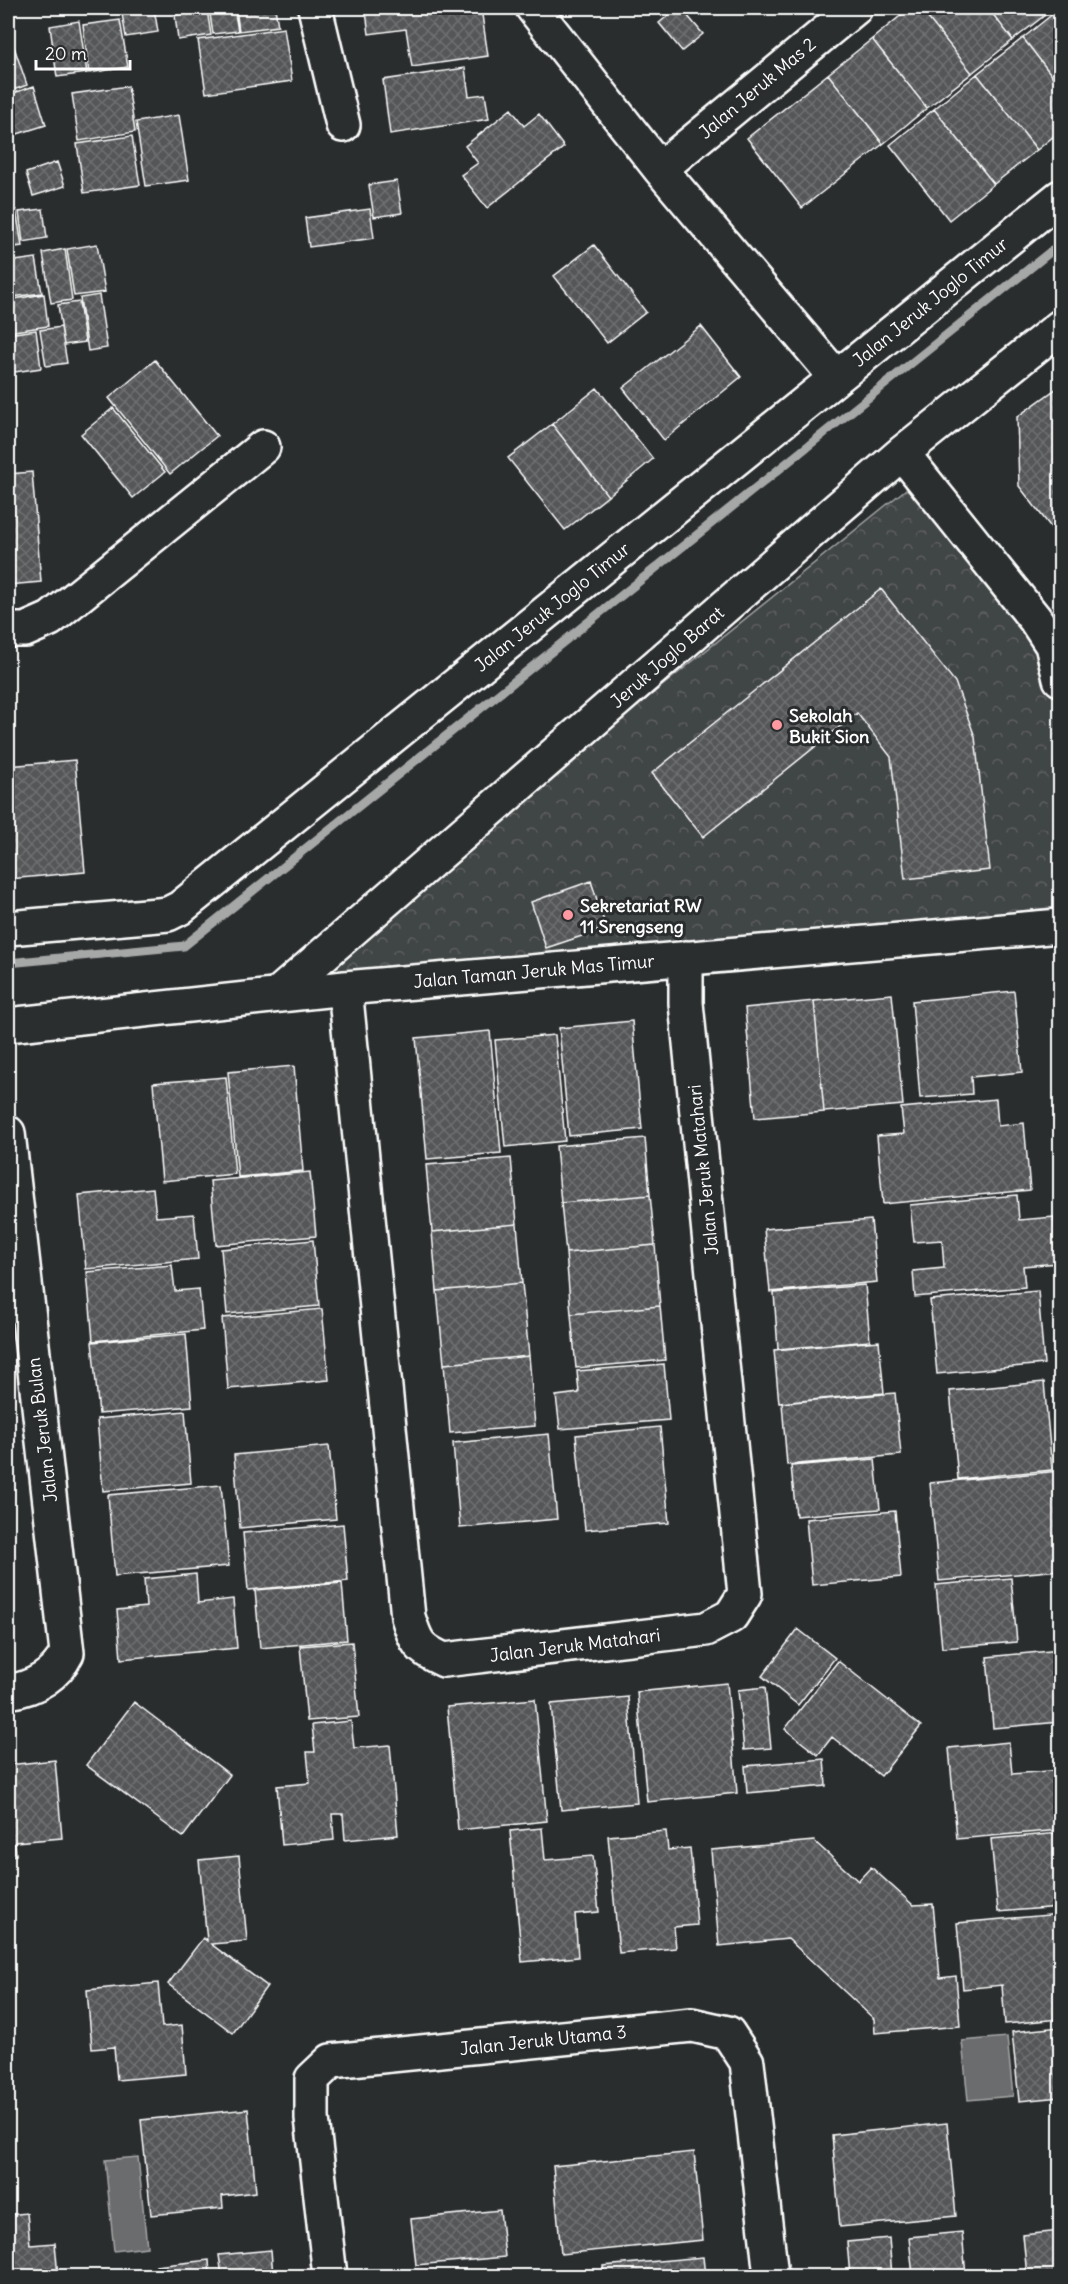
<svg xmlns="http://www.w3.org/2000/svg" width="1068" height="2284" font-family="Delius,sans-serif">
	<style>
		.forest { fill: url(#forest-crowns); stroke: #a0a2a2; stroke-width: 1.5 }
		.water { fill: #6a6c6d; stroke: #a6a7a7; stroke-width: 1.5 }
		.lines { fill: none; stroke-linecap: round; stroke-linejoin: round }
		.stream { stroke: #a6a7a7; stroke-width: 9 }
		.building { fill: url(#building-cross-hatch); stroke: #fff; stroke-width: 1.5 }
		.minor-casing { stroke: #fff; stroke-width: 38 }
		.minor { stroke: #2a2d2e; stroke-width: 33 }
		.poi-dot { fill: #ff9aa2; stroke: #2a2d2e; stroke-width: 2 }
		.labels { text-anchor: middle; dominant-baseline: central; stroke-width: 6; stroke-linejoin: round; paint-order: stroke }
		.street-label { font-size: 18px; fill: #fff; stroke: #2a2d2e }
		.poi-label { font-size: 18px; font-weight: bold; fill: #fff; stroke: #2a2d2e; text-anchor: start }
	</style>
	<defs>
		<pattern id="forest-crowns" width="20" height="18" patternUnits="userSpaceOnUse" patternTransform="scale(1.5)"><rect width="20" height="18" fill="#414445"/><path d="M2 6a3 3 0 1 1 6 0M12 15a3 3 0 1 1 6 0" fill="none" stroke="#5e6061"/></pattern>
		<pattern id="building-cross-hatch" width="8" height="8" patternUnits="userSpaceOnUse" patternTransform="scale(1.5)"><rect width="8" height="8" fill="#555758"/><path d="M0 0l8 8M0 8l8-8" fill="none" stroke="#6e7071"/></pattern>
	</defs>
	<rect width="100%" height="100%" fill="#2a2d2e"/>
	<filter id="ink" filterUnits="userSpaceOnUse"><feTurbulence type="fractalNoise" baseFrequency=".0167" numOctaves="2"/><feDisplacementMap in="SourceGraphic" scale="12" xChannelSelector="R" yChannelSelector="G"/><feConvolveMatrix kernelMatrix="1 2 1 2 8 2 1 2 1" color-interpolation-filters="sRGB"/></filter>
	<g filter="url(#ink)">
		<path class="forest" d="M926,473l126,166 8,77v191l-771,80z"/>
		<path class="water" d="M1007,2037l6,59 -45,4 -6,-59z
			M138,2157l9,90 -33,4 -9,-91z"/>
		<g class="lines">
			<path class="stream" d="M8,963l176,-17 876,-702"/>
		</g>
		<path class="building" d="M121,8h33l4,24 -32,5z
			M209,8h25l4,23 -25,3z
			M236,8h39l3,18 -39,5z
			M393,8h88l7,48 -76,11 -6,-38 -37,5 -3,-22z
			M677,8h4l22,26 -21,17 -23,-28z
			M910,8h10l52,65 -45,35 -55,-69z
			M920,8h68l25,32 -41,33z
			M988,8h66l-41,32z
			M1060,8v78l-37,-48z
			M207,10l4,25 -33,5 -3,-25z
			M120,20l8,47 -39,6 -6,-48z
			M79,21l8,52 -30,4 -7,-51z
			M284,28l8,53 -86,12 -8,-53z
			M1023,38l37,48v45l-23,19 -60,-76z
			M872,39l55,69 -44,36 -55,-70z
			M13,44l14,41 -19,7v-46z
			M465,68l4,28 16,-2 4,25 -99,15 -7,-54z
			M828,74l55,70 -81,64 -55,-70z
			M977,74l60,76 -43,34 -60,-75z
			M34,86l12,39 -32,10 -6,-22v-18z
			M128,86l7,46 -56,9 -7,-47z
			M511,109l13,17 15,-12 25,33 -77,61 -26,-33 17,-12 -13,-17z
			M934,109l60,75 -45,36 -59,-75z
			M179,115l10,65 -43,6 -10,-64z
			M132,136l8,49 -56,8 -7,-49z
			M57,162l8,24 -32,10 -7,-23z
			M397,181l5,32 -28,4 -5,-32z
			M43,209l4,29 -24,4 -4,-30z
			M370,209l4,29 -65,9 -4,-29z
			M16,210l6,36 -14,2v-37z
			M97,244l8,48 -31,4 -7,-47z
			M594,245l52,67 -39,31 -53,-67z
			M65,249l7,51 -21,3 -8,-50z
			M36,258l6,35 -30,4 -4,-35z
			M44,294l4,32 -40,6v-32z
			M99,295l8,53 -19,3 -8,-53z
			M79,302l6,40 -21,3 -6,-40z
			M701,326l40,51 -77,63 -41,-52z
			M61,327l6,36 -21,3 -6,-36z
			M36,330l5,38 -33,5v-39z
			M155,360l62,76 -47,38 -61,-76z
			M1060,386v153l-41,-53 -2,-69z
			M597,388l56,71 -45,37 -56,-72z
			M113,408l52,64 -32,26 -52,-64z
			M552,424l56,72 -43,34 -57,-72z
			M32,472l9,110 -33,3v-111z
			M881,589l74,93 20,55 15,133 -85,9 -14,-122 -34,-44 -154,124 -51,-64z
			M75,760l10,112 -76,7 -1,-113z
			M591,881l15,47 -60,20 -15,-46z
			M1014,991l8,81 -51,5 1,17 -52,4 -8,-97z
			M892,994l11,111 -79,7 -10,-111z
			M814,1001l10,111 -69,6 -10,-110z
			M632,1021l10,108 -73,7 -10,-108z
			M490,1031l11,122 -74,6 -11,-121z
			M555,1035l10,106 -60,6 -10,-107z
			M294,1066l9,105 -65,6 -10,-105z
			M226,1077l9,97 -73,7 -9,-98z
			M996,1099l2,27 26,-3 6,67 -147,14 -6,-68 27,-2 -3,-26z
			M645,1138l5,57 -89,8 -5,-57z
			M511,1158l6,66 -85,8 -6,-67z
			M310,1172l6,64 -100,9 -6,-64z
			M153,1188l3,29 38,-3 4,45 -112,10 -7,-74z
			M650,1195l5,50 -89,8 -5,-50z
			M1017,1195l2,25 35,-3 4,46 -35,3 2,21 -110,10 -2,-26 31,-3 -2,-28 -28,2 -4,-37z
			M871,1220l6,62 -107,10 -6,-63z
			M517,1224l5,59 -85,8 -5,-59z
			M313,1240l6,66 -92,8 -6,-65z
			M655,1245l5,61 -89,8 -5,-61z
			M172,1265l3,26 24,-2 4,41 -110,11 -6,-69z
			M522,1283l7,73 -85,8 -7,-73z
			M865,1285l5,56 -92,8 -4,-56z
			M1038,1291l6,73 -107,10 -7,-74z
			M660,1306l5,54 -89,8 -5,-54z
			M322,1309l7,71 -101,9 -6,-71z
			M186,1334l6,72 -93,8 -7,-72z
			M879,1341l5,52 -105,10 -5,-53z
			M529,1356l6,70 -85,7 -6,-69z
			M664,1364l5,56 -109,9 -4,-33 23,-3 -2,-22z
			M1044,1382l8,88 -94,9 -8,-88z
			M895,1393l6,62 -114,10 -5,-62z
			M185,1411l6,72 -88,8 -6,-72z
			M660,1427l9,96 -84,7 -9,-95z
			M549,1434l8,85 -97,9 -7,-85z
			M329,1446l7,73 -96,9 -6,-73z
			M875,1459l5,50 -84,7 -5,-50z
			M1060,1471v99l-121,11 -9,-98z
			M221,1485l8,81 -114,10 -7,-81z
			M895,1511l6,66 -89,8 -6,-66z
			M343,1524l5,57 -100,9 -5,-57z
			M196,1574l2,29 35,-4 4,49 -116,11 -4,-49 29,-3 -2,-28z
			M1011,1578l6,64 -75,6 -6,-63z
			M342,1583l5,57 -87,8 -5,-58z
			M798,1629l37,29 -37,47 -36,-29z
			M352,1642l7,75 -52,4 -7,-75z
			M1060,1650v72l-67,6 -6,-71z
			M838,1661l83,65 -40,50 -49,-39 -14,18 -33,-26z
			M727,1683l10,110 -90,9 -10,-110z
			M765,1687l6,61 -27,2 -6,-60z
			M628,1697l9,106 -76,7 -10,-106z
			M535,1699l12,122 -89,9 -11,-123z
			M134,1702l96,73 -47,62 -97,-72z
			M351,1721l3,27 36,-3 8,90 -53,5 -2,-26h-11l2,26 -52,5 -5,-59 33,-3 -3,-31h8l-3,-27z
			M1009,1742l3,32 48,-4v60l-103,9 -8,-91z
			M824,1759l2,27 -79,7 -2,-27z
			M55,1760l7,78 -47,4 1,13 -8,1v-91z
			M542,1828l3,32 48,-4 6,56 -24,2 3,43 -56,5 -12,-131z
			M666,1831l2,19 22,-2 7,77 -23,2 2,21 -57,5 -11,-117z
			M1060,1833v74l-62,5 -7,-73z
			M814,1841l44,40 13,-14 42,38 20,-1 7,74 16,-2 4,50 -85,7 -1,-14 -86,-80 -69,7 -8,-96z
			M239,1856l8,85 -36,3 56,42 -34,47 -65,-49 35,-46 4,3 -8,-81z
			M1060,1914v105l-55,5 -3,-39 -39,4 -6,-66z
			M158,1983l4,44 20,-2 4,49 -69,6 -3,-33 -22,2 -5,-59z
			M1060,2027v70l-41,4 -7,-69z
			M248,2109l8,83 -34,4 1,12 -72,7 -10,-95z
			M947,2123l9,93 -116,11 -8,-92z
			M694,2152l9,88 -142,14 -8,-88z
			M500,2210l5,47 -89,8 -5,-46z
			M27,2213l3,32 25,-2 3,33h-50v-61z
			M1060,2231v45h-33l-4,-41z
			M962,2232l4,44h-53l-4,-39z
			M889,2238l3,38h-42l-3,-34z
			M271,2250l2,26h-51l-3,-21z
			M703,2257l2,19h-101l-1,-10z
			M209,2260l1,16h-53l-1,-10z
			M501,2271v5h-51z"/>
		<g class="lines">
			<defs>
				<path id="minor" d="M315,8l28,117
					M533,8l127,161 176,208
					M660,169l195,-161
					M902,453l133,166 17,26 8,34
					M8,630h17l25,-11 213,-172
					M8,928l150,-13 10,-1 12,-6 880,-711
					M345,988l63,629c8,25 10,32 36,43l262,-31 25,-13 14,-22 -59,-591v-45
					M278,994l624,-541 158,-126
					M8,1025l337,-37 715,-62
					M8,1133l59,520c-12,24 -33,35 -59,39
					M330,2276l-18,-158v-39l19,-18 361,-36 36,8 19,29 24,214"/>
			</defs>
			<use href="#minor" class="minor-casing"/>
			<use href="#minor" class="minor"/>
		</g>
	</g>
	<g class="poi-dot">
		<circle cx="777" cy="725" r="6"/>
		<circle cx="568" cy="915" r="6"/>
	</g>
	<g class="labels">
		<g class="street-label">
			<text transform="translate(757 88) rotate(-40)">Jalan Jeruk Mas 2</text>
			<text transform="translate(930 302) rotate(-39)">Jalan Jeruk Joglo Timur</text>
			<text transform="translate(552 607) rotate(-39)">Jalan Jeruk Joglo Timur</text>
			<text transform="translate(667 657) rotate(-41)">Jeruk Joglo Barat</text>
			<text transform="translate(534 971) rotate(-5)">Jalan Taman Jeruk Mas Timur</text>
			<text transform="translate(703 1170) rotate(-96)">Jalan Jeruk Matahari</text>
			<text transform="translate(42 1430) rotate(-97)">Jalan Jeruk Bulan</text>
			<text transform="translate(575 1645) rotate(-7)">Jalan Jeruk Matahari</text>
			<text transform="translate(543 2040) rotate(-6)">Jalan Jeruk Utama 3</text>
		</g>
		<g class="poi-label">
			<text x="789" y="715">Sekolah<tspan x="789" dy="21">Bukit Sion</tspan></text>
			<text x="580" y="905">Sekretariat RW<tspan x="580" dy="21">11 Srengseng</tspan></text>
		</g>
	</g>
	<rect width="1068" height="2284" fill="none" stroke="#2a2d2e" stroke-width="30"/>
	<rect x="15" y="15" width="1038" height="2254" fill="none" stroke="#fff" stroke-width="2" filter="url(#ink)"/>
	<path d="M36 60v9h94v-9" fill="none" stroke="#ffffff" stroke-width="3"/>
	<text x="45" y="60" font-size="18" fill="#ffffff" stroke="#2a2d2e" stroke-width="4.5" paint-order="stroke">20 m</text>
</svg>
